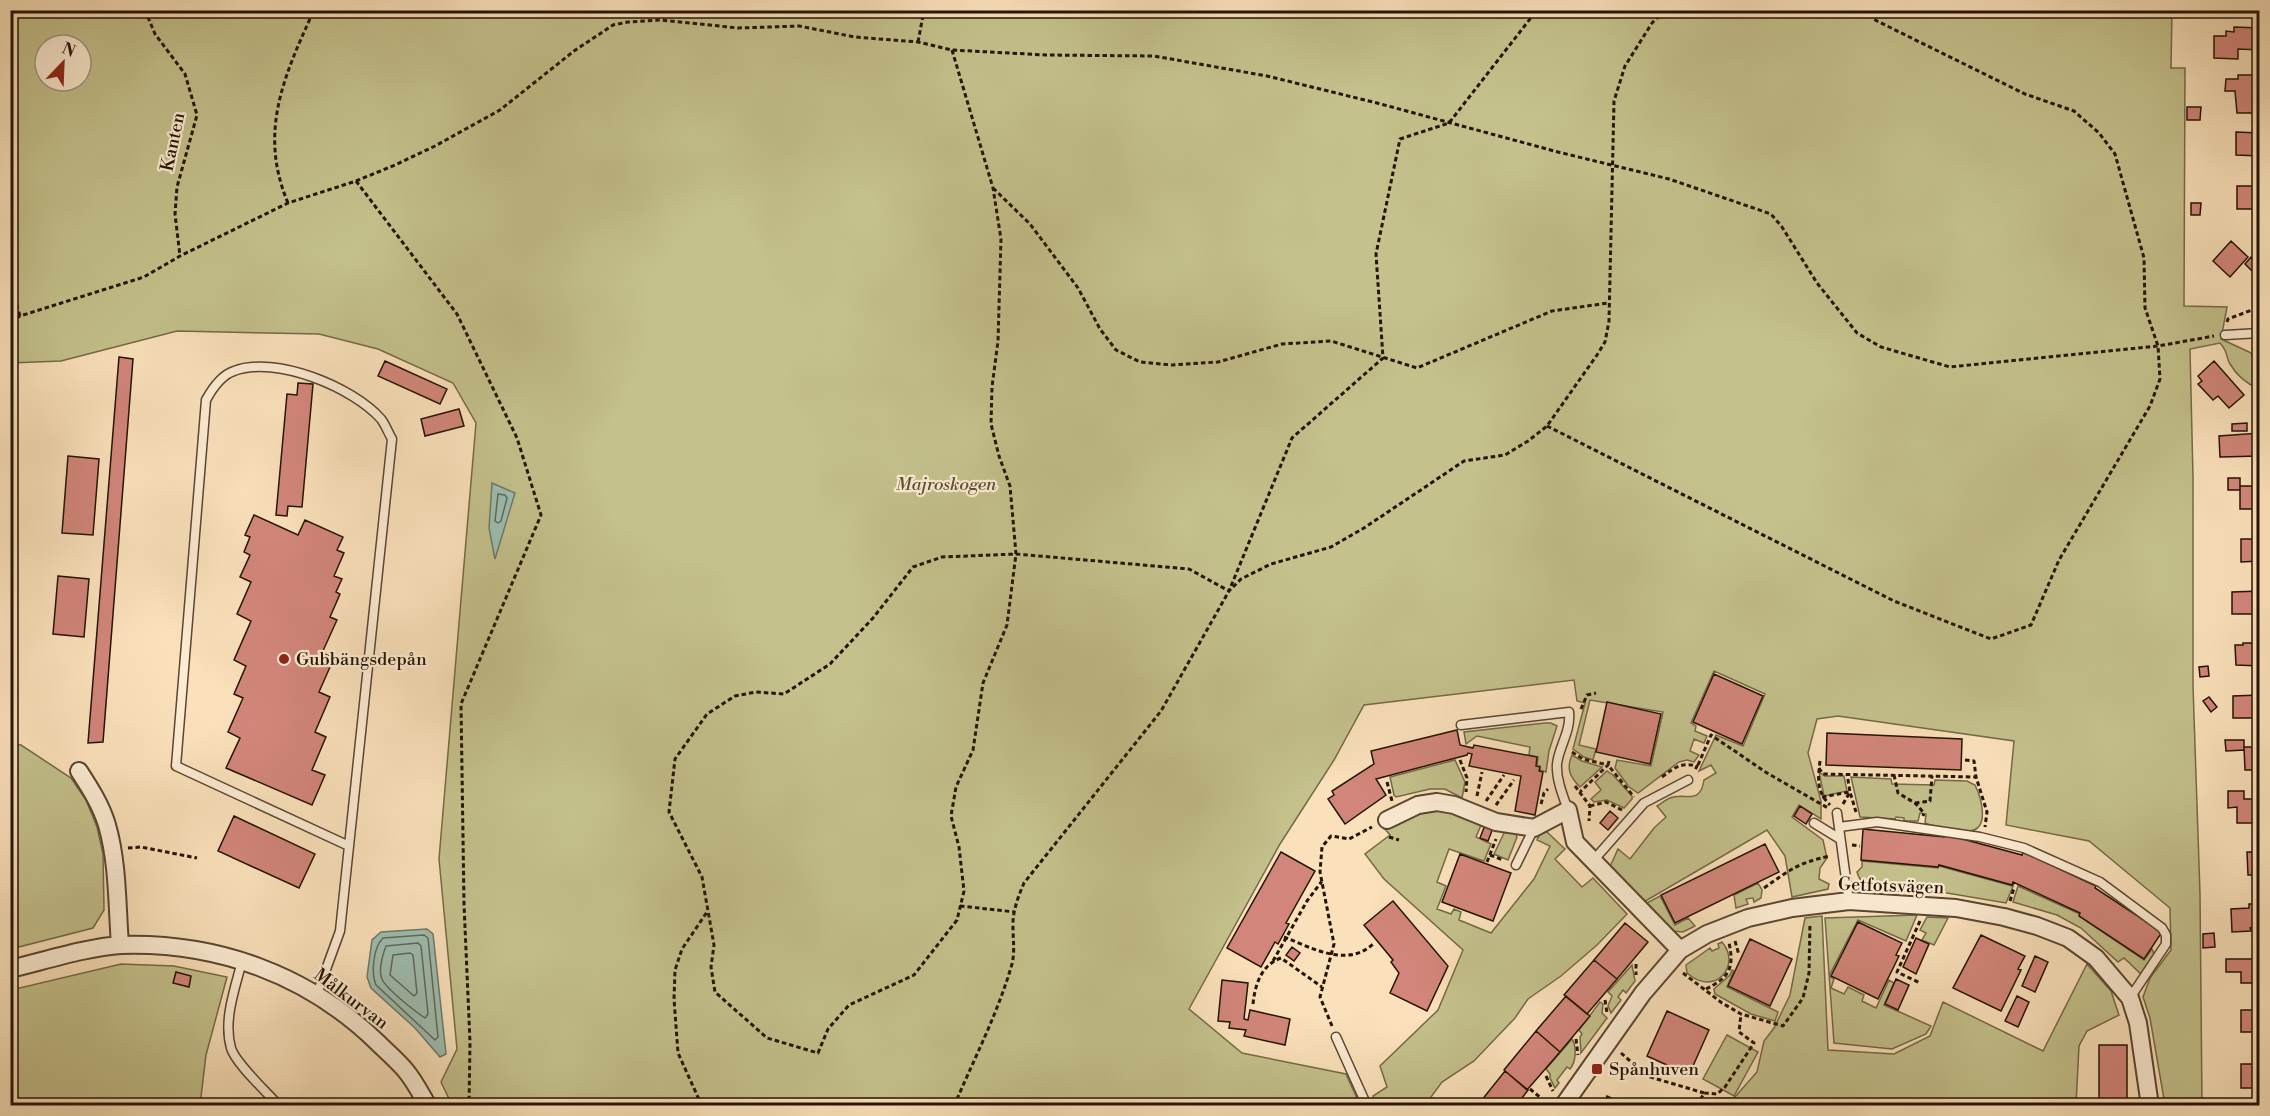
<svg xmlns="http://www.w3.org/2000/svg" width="2270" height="1116" font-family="'Libre Bodoni',serif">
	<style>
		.green { fill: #c4c18c; stroke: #746a46; stroke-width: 1.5; fill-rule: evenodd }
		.water { fill: #9ebeb1; stroke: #6d7a6b; stroke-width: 1.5 }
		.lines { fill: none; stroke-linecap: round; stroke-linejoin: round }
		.shore { stroke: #616859; stroke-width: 1.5 }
		.building { fill: #d2867b; stroke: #241301; stroke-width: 1.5 }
		.lane-casing { stroke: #5a4630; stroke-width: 11 }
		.street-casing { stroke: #5a4630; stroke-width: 20 }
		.path { stroke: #241301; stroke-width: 3; stroke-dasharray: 4.5 3; stroke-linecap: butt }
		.lane { stroke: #fcecd3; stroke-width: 8 }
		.street { stroke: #fcecd3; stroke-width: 16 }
		.poi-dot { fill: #8f2418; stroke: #fcecd3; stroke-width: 2 }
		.labels { text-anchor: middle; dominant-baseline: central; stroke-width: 4.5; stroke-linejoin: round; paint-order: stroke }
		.street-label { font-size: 18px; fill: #241301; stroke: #fcecd3 }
		.park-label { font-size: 18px; font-style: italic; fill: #5c5032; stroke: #fcecd3 }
		.poi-label { font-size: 18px; fill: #241301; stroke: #fcecd3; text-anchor: start }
	</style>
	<rect width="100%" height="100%" fill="#fae1bb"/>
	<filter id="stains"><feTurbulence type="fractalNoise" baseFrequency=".00333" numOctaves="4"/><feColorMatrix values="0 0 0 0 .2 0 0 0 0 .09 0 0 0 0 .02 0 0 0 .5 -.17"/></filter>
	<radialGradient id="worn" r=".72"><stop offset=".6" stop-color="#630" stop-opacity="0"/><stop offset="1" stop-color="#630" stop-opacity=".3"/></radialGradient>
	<path class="green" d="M10,11h2162l-1,57h14l-1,238 43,1 -6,32 28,13 11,8 -1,29c-12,-5 -22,-13 -29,-25 -5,-8 -1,-11 -10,-21l-30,6 3,129v208l7,208 2,211h-37l-15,-87 -7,-21 7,-19 21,-28 -1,-42 -81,-67 -83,-16 8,-84 -176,-25 -21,3 -9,34 13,48v18l-22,-14 -7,12 31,23 4,18 -7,10 -1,11 10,5 -1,5 -36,8 -7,-41 -18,-26 -125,73 -33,-34 9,-20 12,10 24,-31 12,-11 -9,-11c4,-2 8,-6 13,-8 15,-6 30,8 34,-18l12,-7 -5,-8 -12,6 17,-36 27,11 22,-52 -51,-23 -23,52 5,3 -1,5 12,5 -3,7 -10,-4 -4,12 9,4 -5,7 -7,-2 -8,2 -41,31 -9,-6 -14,-19 2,-8 34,6 12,-54 -73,-12 -11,45 17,4 -3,11 -9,-3 -11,-8 12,-46 -8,-2 -3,-21 -210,25 -30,55 -54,84 -91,165 53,44 104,21 14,31h-908l-11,-23 16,-33 -18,-190 37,-436 -23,-40 -75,-34 -59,-15 -142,-3 -116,30 -50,2zM45,45h36v36h-36z
		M1545,723h6l6,3 -8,25 -3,21 -6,-2v-4h-3l1,-9 -9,-2 1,-8 -53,-11 -11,8 -2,-12z
		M11,744l10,1 50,33 15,22 11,27 6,27 1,56 -11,18 -82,21z
		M1572,755l10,6 20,6 -22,20c-10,-10 -14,-18 -8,-32z
		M1455,760l10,22 -3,16 -17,-9h-15l-34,8 -2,-2 -4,-18z
		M1607,771l6,4 19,21v3l-8,9 -17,-8 -13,2 -3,-3 10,-9 -6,-8z
		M1819,772l6,4h19l3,15 -23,5z
		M1851,777l40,2 1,5 42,1 1,-5 32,1 8,4c6,12 16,46 -7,46 -13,0 -26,-4 -38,-6l-5,-2 1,-9 -6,-1 -2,8h-14v-3l-8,-1 -1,2 -35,-2z
		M1438,809l19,3 25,11 -6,14 15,7 -7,17 -35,-12 -12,33 9,4 -9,23 14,5 3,-5 7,3 -2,8 32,13 43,-54 16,-33 -13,-6 4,-8h6l18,17 -10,10 27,28 11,-9 34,36 -30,31 -36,31 -33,23 -13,19 -41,43 -32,21 -17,23h-49l-3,-9 14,-9 -7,-21 58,-56 25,-60 -79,-71 -19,-25 25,-19 -5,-6 34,-16z
		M1505,831l10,2 2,4 -9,23 -14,-6z
		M1862,861l76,7 1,-2 73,20 2,-2 -8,19 -59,-10 -73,-3c-9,-5 -14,-8 -17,-18l5,-5z
		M1758,883l4,7 -1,8 -7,4 -1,-4 -7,1 2,5 -12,4 -2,-13z
		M2018,886l62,28 -1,2 65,44 8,-11 2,5 -12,21 -18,-17 -6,4 -37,-34 -24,-13 -44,-13z
		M1660,896l15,29 13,-7 7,8 -12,6 -11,-1 -27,-27z
		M1917,915l-11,26 -48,-21 -29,56 5,3 -3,9 13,6 4,-7 16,8 -2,6 14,7 13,-28 5,3 -10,22 47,21 -5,8 -34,15 -58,-6 -9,-125z
		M1822,916l6,134 66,4 36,-18 13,-34 100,49 44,-87 24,27 8,24 -32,16 -8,15 -3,59h-370l8,-7h20l23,-26 7,-31 10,-13 16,-33 15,-77z
		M1927,917l21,1 -14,27 -12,-5 4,-7 -6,-3z
		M1722,942c20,23 -7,56 -35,31l-1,-8 24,-17 2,3 7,-3 -1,-4z
		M121,964l53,2 53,11 -21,78 -6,50 -189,1v-116z
		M1632,965l3,16 -9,12 -3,-3 -5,7 3,3 -10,13 -3,-7 4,-10 -4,-4z
		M1732,970l2,1 -7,16 51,25 -3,9 -24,-7 -36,-20 -1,-5 16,-14z
		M1600,1002l3,2 -1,9 5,5 -26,35 -1,-16 2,-3 -3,-4z
		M1727,1035l31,17 -24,44 -31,-17z
		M1572,1039c5,8 4,23 -2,30l-3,-2 -10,13 2,3 -4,5 -5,-10v-4l-4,-5z"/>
	<path class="water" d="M492,483l23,10 -20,66 -6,-31z
		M427,929l6,5 13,120 -6,3 -25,-29 -44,-40 -4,-11 5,-37 9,-8z"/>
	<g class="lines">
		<path class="shore" d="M498,494l7,1 2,3 -6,23 -3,2 -3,-2z
			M424,935l4,3 10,99 -3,3 -59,-55c-5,-12 -3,-37 7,-47z
			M418,943l3,3 7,68 -3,4c-9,-6 -39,-29 -43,-39 -4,-8 1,-26 4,-33z
			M410,953l3,2 4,38 -3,3 -24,-21 3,-20z"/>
	</g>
	<path class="building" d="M2234,27l26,1v22l-22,-1v10l-24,-1v-22h12v-5l8,1z
		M2238,75h20l2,28h-6v10h-17l-2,-22h-10l1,-12h12z
		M2187,107h14l-1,13h-13z
		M2236,132l24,1v23l-24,-1z
		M2237,186h23v23h-23z
		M2191,203h10l-1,12h-9z
		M2231,241l17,16 -18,20 -17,-16z
		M2251,257l9,9 -7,6 -8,-8z
		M119,357l14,2 -30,383 -15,1z
		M385,361l62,28 -7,15 -62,-28z
		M2214,361l30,34 -15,13 -11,-12 -5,4 -15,-16 4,-3 -4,-5z
		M298,383l15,1 -11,123 -14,-1 -1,10 -11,-1 11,-121 10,1z
		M459,409l5,17 -39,10 -4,-17z
		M2247,423v8h-15v-7z
		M2260,433v23l-40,1 -1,-21z
		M68,456l31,3 -6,76 -31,-2z
		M2228,478h12v12h-12z
		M2240,486h20v23h-20z
		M254,515l44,20 7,-15 38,17 -6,13 7,3 -10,23 8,3 -6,13 4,2 -10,23 7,3 -15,33 12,5 -15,34 11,5 -15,35 11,5 -14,33 13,5 -13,30 -86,-37 14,-30 -12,-6 15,-34 -9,-4 12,-28 -12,-6 17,-39 -14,-7 14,-32 -11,-5 10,-22 -6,-3 6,-15 -5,-2z
		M2241,539h19v22l-19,1z
		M58,576l31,3 -5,58 -31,-3z
		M2260,591v23h-28v-22z
		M2243,643h17v23l-24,-1 -1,-20h8z
		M2208,666l1,10 -9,1 -1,-10z
		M1714,674l49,22 -21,48 -49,-22z
		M2260,695v23h-27v-22z
		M2209,697l8,10 -6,5 -8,-11z
		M1607,702l54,12 -11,50 -54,-12z
		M1457,730l3,15 13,3 1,-3 63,12 -1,9 4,1 -1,4 4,1 -8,43 -20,-4 6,-35 -52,-10 3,-12 -4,-1 -1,2 -91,24 10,16 -41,29 -17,-25 6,-4 -2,-4 42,-27 -3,-13z
		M1827,733l135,6 -1,31 -135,-5z
		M2225,740h19v10l-18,1z
		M2244,747h16v23h-15z
		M2228,791h16v8h16v24h-23v-16l-9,1z
		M1800,806l12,8 -6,10 -12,-8z
		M1610,811l8,7 -10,12 -8,-7z
		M234,816l81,38 -16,34 -81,-37z
		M1485,825l8,3 -5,13 -8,-3z
		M1863,829l81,8v-3l78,21 1,-3 73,34 -1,2 67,44 -18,27 -65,-43 1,-3 -67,-31 -1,3 -73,-20 -1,2 -77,-7z
		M1765,844l14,28 -104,51 -14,-28z
		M1281,852l34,19 -29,52 3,1 -11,20 -3,-2 -14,25 -34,-19z
		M2247,852h13v23h-12z
		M1460,854l51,19 -18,48 -51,-19z
		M1393,901l55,65 -21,45 -37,-18 9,-20 -8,-11 2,-2 -29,-35z
		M2249,904h11v23l-10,1 1,3 -19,1 -1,-23 18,-1z
		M1858,922l44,21 -6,12 3,1 -21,43 -47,-23z
		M1625,923l23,19 -31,37 -23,-19z
		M2214,933l1,14 -12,1v-14z
		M1981,935l44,21 -7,13 3,1 -20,41 -48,-23z
		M1916,938l13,6 -13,30 -13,-7z
		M1750,939l42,20 -22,47 -42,-20z
		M1292,947l8,6 -6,8 -8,-6z
		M2035,956l13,6 -13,30 -13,-6z
		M2226,959h34v24h-19v-11h-15z
		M1594,960l23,19 -30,35 -23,-19z
		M176,972l15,4 -2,11 -16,-4z
		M1896,979l13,6 -11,25 -13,-6z
		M1222,980l26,3 -4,36 4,1 2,-10 40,9 -5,26 -41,-9 2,-6 -17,-2 1,-6 -12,-1z
		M1566,996l24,20 -30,36 -24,-21z
		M2017,996l12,6 -11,25 -13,-6z
		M2241,1010h19v22h-19z
		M1667,1011l42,19 -20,45 -42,-19z
		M1536,1031l24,21 -33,38 -23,-20z
		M2099,1045h28v61h-28z
		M2241,1064h19v24h-19z
		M1505,1071l23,19 -12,16h-39z
		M1607,1096l20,10h-24z"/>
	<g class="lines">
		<defs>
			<path id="lane" d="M2225,335l35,-2
				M1461,725l108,-13c2,20 -10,34 -12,52 -1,15 6,32 11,46
				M1837,813l12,88
				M1814,823l26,16
				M1839,827l38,-5 103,15 44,11 76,34 62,46 4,7v9l-36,54
				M1592,862l52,-59 44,-23
				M1516,865l18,-37
				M242,961c-7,28 -19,59 -11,87 4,15 37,45 48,58
				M317,994l23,-63 9,-85 -173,-80 30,-366c6,-11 16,-25 28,-29 41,-16 119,16 147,48 4,5 7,13 11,20l-43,407
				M1336,1037l31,69"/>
			<path id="street" d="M79,771c11,17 22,34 28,54 11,38 10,81 13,120
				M1387,820l31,-15 19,-3 17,3 42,17 38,6 34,-18 7,32 105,108
				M10,969c34,-8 77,-22 111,-24 97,-3 187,30 256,97 10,10 21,19 29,29 9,11 15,23 22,35
				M1563,1106l80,-113 37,-43 27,-16 41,-16 44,-10 57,-7 107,7 48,9 33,9 31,12 28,20 34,40 8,25 12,83"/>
		</defs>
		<use href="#lane" class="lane-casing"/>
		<use href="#street" class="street-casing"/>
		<path class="path" d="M145,10l10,24 30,40 12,41 -20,72 -2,27 5,42
			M918,42l6,-32
			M952,50l41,138 8,51 -3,102 -6,46 -1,37 8,32 11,30 6,68 -9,71 -24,58 -10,67 -17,37 -5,29 8,31 5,44 -7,29 -43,55 -65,30 -21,24 -10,24 -51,-15 -52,-46 -4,-25 3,-22 -12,-68 -33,-65 6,-53 32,-45 28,-18 21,-4 28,2 46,-30 43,-46 40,-51 29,-10 74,-3 173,15 40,22 63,-153 91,-80 -7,-104 24,-115 49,-16 88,-113
			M356,181l101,133 60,124 24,77 -80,189 3,200 6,138 -1,64
			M993,188l37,36 48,64 22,41 16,21 24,12 32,3 46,-3 64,-18 49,-3 86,27 135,-57 56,-8
			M288,203c-30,-71 -4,-127 26,-193
			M10,283l10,33
			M10,322l10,-6 124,-39 36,-21 108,-53 68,-22 39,-16 40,-19 65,-36 74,-59 39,-26 15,-3 33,-2 77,8 61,-2 56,11 63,5 34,8 94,5 108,1 113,20 110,27 181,49 111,27 102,35 11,13 35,56 40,50 24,14 69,20 208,-21 56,-10
			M2227,322l1,-3 32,-12
			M1547,426l347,175 97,38 40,-14 28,-65 91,-154 10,-27 -2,-33 -13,-38 -1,-50 -29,-104 -16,-21 -25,-22 -49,-17 -148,-73 -15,-11
			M1581,709l6,-14 9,-2
			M1572,752l11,7 25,6 -28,27
			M1460,760l7,18 -1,14
			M1965,760l9,1 2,16
			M1609,761l-1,4 26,32
			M1820,761c-2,18 -4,30 10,44
			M1698,765l13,-30 56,38 61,35
			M1819,768l4,6 153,3 11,35 -2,15
			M1894,775l4,18 17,10 9,10 -1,3
			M1662,777c13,-10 20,-15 35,-11l-2,4
			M1387,782l5,19
			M1575,786l15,20 -1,15
			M1477,796l5,-24
			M1822,797l28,-5 6,20
			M1486,801l18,-26
			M1915,803l15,-2 2,-25
			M1541,804l3,-11 4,-4
			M1843,804l7,-12 -3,-18
			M1496,805l18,-25
			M1590,806l16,-4 16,8
			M1389,837l10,3
			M1852,845l8,1
			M128,848l13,-1 56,11
			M1490,855l13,5
			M1487,862l9,-23
			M1764,888c26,-18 33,-25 66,-32
			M2010,901l4,-13
			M960,906l55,6
			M1920,921l-23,51 23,11
			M1284,937c28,11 63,31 89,7
			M1735,941l4,14
			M1273,961l34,-60 15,-20
			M1636,964v11
			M1683,973l39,30 19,11 42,12 20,-28 6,-25 1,-50
			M1706,989c22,-11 29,-20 23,-46
			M1605,1000l2,13
			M1253,1004c2,-19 8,-39 28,-46l41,29
			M1332,1026l-12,-29 14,-53 -14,-72 2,-25 9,-11 18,3 23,-12
			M1576,1039l2,16
			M1621,1053l26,23 57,17
			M1546,1076l7,15
			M1530,1089l17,14
			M702,1106l-24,-53 -4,-54 1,-29 7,-21 25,-37
			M954,1106c20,-47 44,-93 58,-142 3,-13 1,-23 1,-36 -1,-15 5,-31 11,-45l137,-172 68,-120 12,-12 30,-15 60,-17 33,-19 100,-67 41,-6 23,-14 19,-15 50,-71 8,-13 4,-21 5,-220 11,-35 27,-43 13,-13
			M1697,1106l7,-13 13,1 8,-7 29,-44 -15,-11 2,-18"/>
		<use href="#lane" class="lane"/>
		<use href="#street" class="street"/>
	</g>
	<g class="poi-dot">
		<circle cx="284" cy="659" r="6"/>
		<rect x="1591" y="1063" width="12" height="12" rx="3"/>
	</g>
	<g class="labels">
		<g class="street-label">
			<text transform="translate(173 142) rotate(-78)">Kanten</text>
			<text transform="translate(1891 886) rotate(2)">Getfotsvägen</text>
			<text transform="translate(351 999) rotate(37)">Målkurvan</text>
		</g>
		<g class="park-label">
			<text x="946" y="484">Majroskogen</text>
		</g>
		<g class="poi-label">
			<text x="296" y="659">Gubbängsdepån</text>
			<text x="1609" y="1069">Spånhuven</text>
		</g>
	</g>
	<rect width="2270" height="1116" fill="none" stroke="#fae1bb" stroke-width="36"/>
	<rect x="12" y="12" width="2246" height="1092" fill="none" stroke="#241301" stroke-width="3"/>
	<rect x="18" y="18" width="2234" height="1080" fill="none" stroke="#241301" stroke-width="1.5"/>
	<g transform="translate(63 63) rotate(23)"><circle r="28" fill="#fcecd3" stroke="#a6957f" stroke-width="1.5"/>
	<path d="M0-4.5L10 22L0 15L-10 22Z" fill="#8f2418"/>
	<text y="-9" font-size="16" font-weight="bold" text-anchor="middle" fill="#241301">N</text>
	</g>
	<rect width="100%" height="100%" filter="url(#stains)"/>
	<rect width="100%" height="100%" fill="url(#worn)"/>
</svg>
